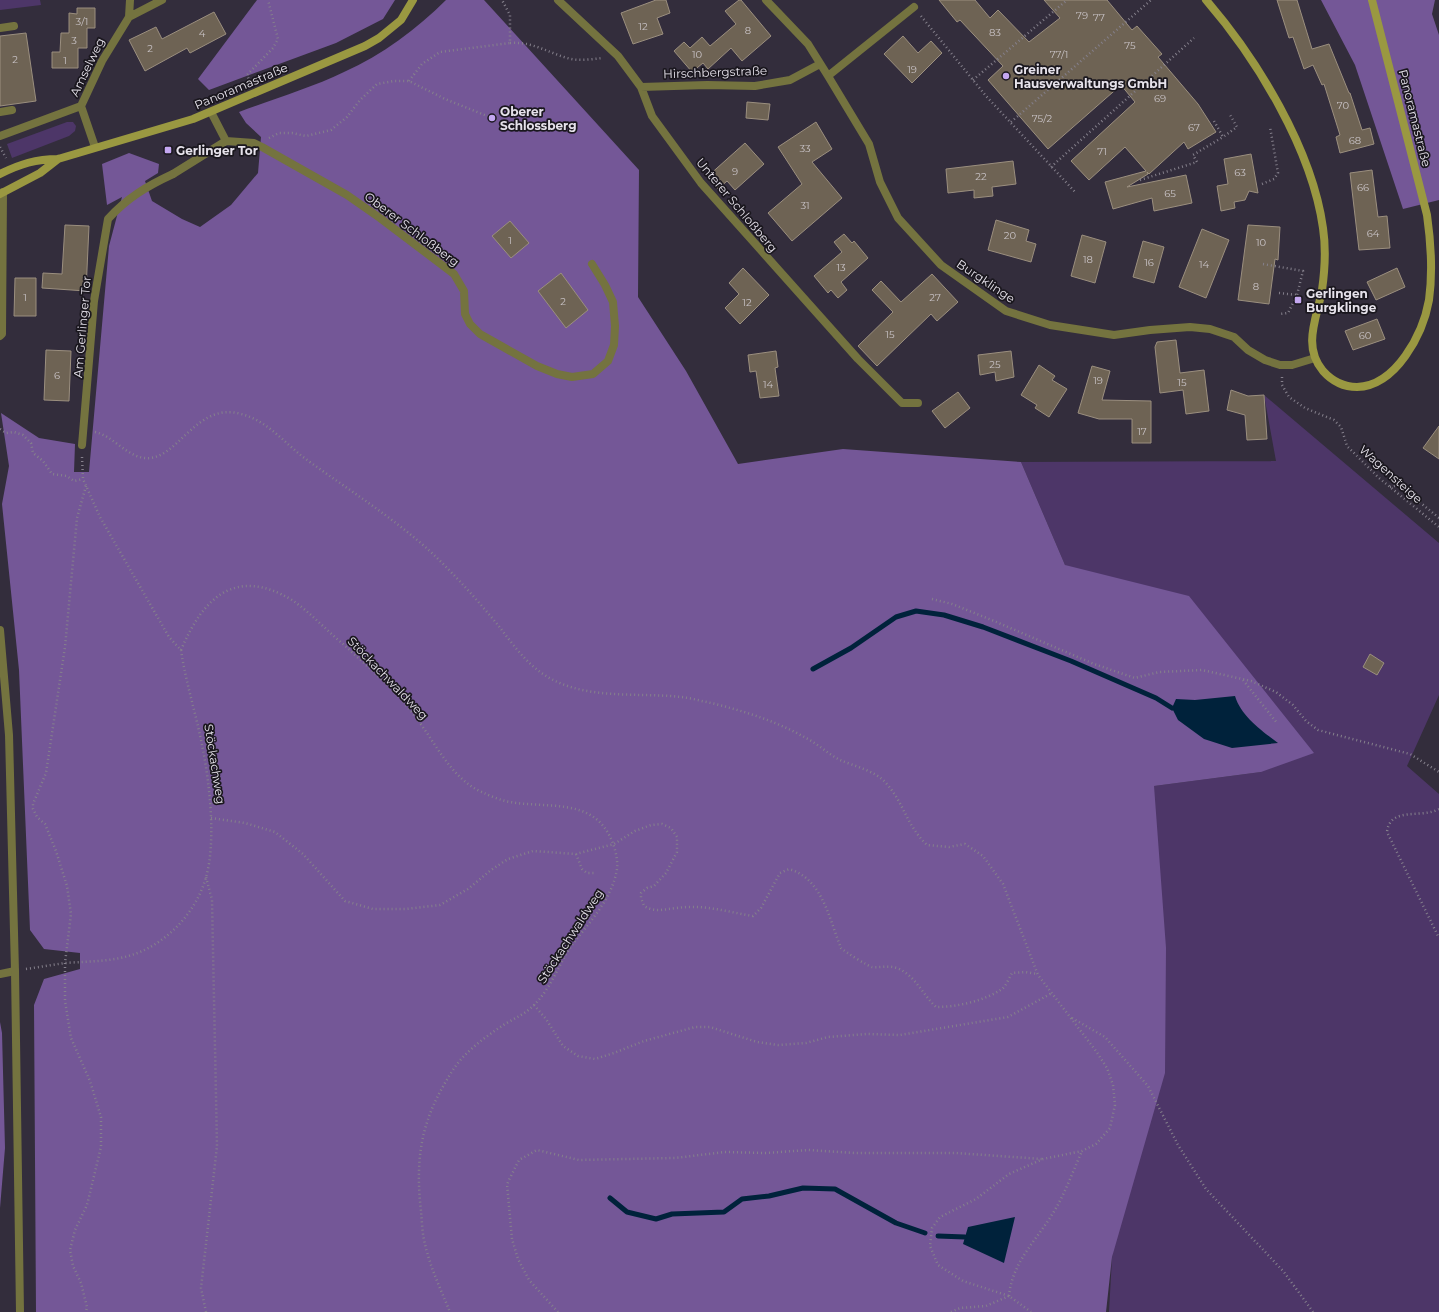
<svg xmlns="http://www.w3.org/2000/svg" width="1439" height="1312" font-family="Montserrat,sans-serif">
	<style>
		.green { fill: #4d3668 }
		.forest { fill: #745797 }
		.water { fill: #00223b }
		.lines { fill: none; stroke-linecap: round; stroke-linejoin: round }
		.stream { stroke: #00223b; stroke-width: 5 }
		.building { fill: #6e6354; stroke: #9b8f7f }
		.path { stroke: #85808c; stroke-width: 2.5; stroke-dasharray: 1 3; stroke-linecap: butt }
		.service { stroke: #74733f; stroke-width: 8 }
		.minor { stroke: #74733f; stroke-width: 8 }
		.tertiary { stroke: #74733f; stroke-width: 8 }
		.secondary { stroke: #9a9841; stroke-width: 8 }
		.poi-dot { fill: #c4a7f1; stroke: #1a171e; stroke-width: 1.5 }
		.labels { text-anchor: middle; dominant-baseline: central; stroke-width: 3.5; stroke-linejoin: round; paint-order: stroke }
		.number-label { font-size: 10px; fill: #c8c2c5 }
		.street-label { font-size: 12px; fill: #e6e2eb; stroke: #1a171e }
		.poi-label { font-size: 12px; font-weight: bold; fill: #e6e2eb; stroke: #1a171e; text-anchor: start }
	</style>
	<rect width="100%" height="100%" fill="#332d3c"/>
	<path class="green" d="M0,0h40l1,5 -41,5z
		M67,122h6l3,4 -1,5 -6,5 -57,22 -5,-14z
		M1264,395l175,148v152l-32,71 32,28v518h-330l3,-54 42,-472 107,-14 -196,-207 -44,-103 255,-1z"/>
	<path class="forest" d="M257,0h138l-12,19 -47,24 -127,47 -11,-11z
		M446,0h38l155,170 -1,127 48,74 52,93 105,-15 178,13 44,103 124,31 125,157 -53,19 -107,14 12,162 -1,125 -53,184 -6,55h-1070l-2,-307 10,-26 36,-10v-16l-36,-4 -14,-19 -11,-260 -17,-166 7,-38 -8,-53 38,25 36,6 -1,28h15l20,-226 13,-49 -15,8 -5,-41 27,-11 30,11 -1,9 -13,8 7,20 30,18 18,8 31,-22 27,-32 3,-36 -15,-14 -7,-11c34,-13 72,-24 105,-40 38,-17 73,-43 102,-72z
		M1321,0h114l-3,14 7,21v165l-36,9 -48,-144z
		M0,1022l2,11 3,115 -5,60z"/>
	<path class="water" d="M1235,696c6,20 27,35 43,47l-46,5 -28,-9 -26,-19 -6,-12 4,-9 19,1z
		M1015,1217l-11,46 -41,-19 5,-17z"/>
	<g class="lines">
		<path class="stream" d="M813,669l38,-21 45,-31 20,-6 28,4 39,12 88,34 85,37 16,10
			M610,1198l17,14 29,7 16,-5 52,-2 18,-13 27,-3 34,-8 32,1 61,34 29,10
			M938,1236l27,1"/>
	</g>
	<path class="building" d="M656,0h10l4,13 -13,5 6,16 -30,10 -12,-31z
		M739,0h2l30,36 -29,25 -11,-13 -23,21 -5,-6 -11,9 -18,-21 10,-9 6,6 12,-11 8,9 26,-22 -11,-13z
		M939,0h36l15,18 8,-8 31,32 31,-24 -16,-18h63l25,30 5,-4 25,28 -4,3 40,47 18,28 -28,17 -4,-7 -35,32 -2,-2 1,2 -21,13 59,-12 6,28 -38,8 -2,-13 -39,11 -8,-27 41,-11 -21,-24 -36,33 -18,-19 64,-59 -14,-17 -73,64 -60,-69 15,-14 -43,-46 -3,2z
		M1277,0h20l15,49 17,-5 20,49h1l12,37 8,-2 4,16 -34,9 -4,-16 4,-2 -16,-51 -2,1 -9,-20 -9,4 -11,-32 -4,1z
		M77,8h18v20h-8v20h-9v20h-26v-16h8l1,-19h8v-20l8,1z
		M214,12l12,22 -36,19 -3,-5 -42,23 -16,-31 27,-13 6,12z
		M26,33l10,68 -36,5v-70z
		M903,36l15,17 13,-12 11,12 -30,30 -28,-29z
		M747,102l23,2 -2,16 -22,-2z
		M816,122l16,27 -20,13 30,36 -50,43 -24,-28 34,-29 -24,-37z
		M745,143l19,21 -29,26 -8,-9 -9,8 -11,-12z
		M1251,154l7,39 -9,-2 -4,9 -11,2 1,6 -14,3 -4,-25 11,-2 -4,-25z
		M1013,161l3,23 -24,3 1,9 -19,2v-8l-26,3 -2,-24z
		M1372,170l6,47 9,-1 3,32 -31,2 -9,-77z
		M996,220l33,10 -3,11 10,3 -5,18 -43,-12z
		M510,221l19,22 -18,15 -19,-22z
		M65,225l24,1 -3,65 -44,-3 1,-15 19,1z
		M1248,225l32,2 -2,33 -3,-1 -6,45 -31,-4z
		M1202,229l27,11 -23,58 -27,-11z
		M844,234l8,9 2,-2 14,17 -27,24 6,8 -9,8 -7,-8 -3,3 -14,-17 28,-24 -8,-10z
		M1082,235l24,7 -11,41 -24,-7z
		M1143,241l21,6 -10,36 -21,-6z
		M743,268l26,27 -29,29 -15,-16 14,-14 -10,-11z
		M1397,268l8,19 -29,13 -9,-18z
		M561,273l27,37 -22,18 -28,-37z
		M932,274l26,28 -21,19 -6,-7 -54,52 -19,-20 35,-34 -21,-22 9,-9 20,21z
		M15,278h21v38h-22z
		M1377,319l8,20 -32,11 -8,-19z
		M1176,340l4,33 24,-3 5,41 -23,3 -3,-24 -23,3 -5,-46 2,-5z
		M46,350l25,1 -2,50 -25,-1z
		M776,351l2,16 -3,1 4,28 -19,2 -4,-27 -6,1 -2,-17z
		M1011,351l3,26 -18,4 -1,-9 -15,3 -2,-20z
		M1039,365l16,11 -3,4 15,9 -18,28 -14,-9 2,-3 -16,-10z
		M1092,366l18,5 -8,29 49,1v42h-19v-24h-33l-21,-6z
		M1231,390l17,6 16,-1 3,44 -20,1 -2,-25 -18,-5z
		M958,392l12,16 -25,20 -13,-17z
		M1439,426v33l-16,-11z
		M1370,654l14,9 -7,12 -14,-8z"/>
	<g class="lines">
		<path class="path" d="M921,16l65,80 90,97
			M510,43c23,-2 40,11 61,16 10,2 22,0 32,-1
			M973,80l94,-80
			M409,81l13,-17 18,-12 70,-9v-28l-8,-15
			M250,82l-3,-7 26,-27 5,-9 -10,-39
			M1214,121l9,16 14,-10 -8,-14
			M1011,122l140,-122
			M269,138l10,-5h13l14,3 25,-6 16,-13 13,-17 17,-16 17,-3h15l36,18 47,19
			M0,147l6,11
			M1051,167l143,-129
			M1140,180l57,-18 -4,-7 30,-18
			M1262,184l12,-5 4,-6 -8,-46
			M1263,264l40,7 -6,24
			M1279,293l18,2 -9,18 -9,1
			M1282,377v8l7,12 16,11 29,12 7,7 6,19 32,32 60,49
			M0,429l6,4 8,-1 9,3 8,8 2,10 10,8 9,13 15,2 7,5 9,-2
			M95,432c18,4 30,23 49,26 34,4 51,-57 97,-44 25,6 43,28 62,43 44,32 90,60 130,97 23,22 45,47 65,71 13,17 27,37 45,49 40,27 93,18 138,23 10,1 20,4 30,6 33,8 65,18 95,35 12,6 22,16 34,22 14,6 35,11 45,22 19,20 21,43 42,63l22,2 16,-3 18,12 20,28 35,91 58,76 11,17 6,17 2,20 -5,23 -14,16 -14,7 -39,8 -34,15 -33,25 -36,18 -8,11 -2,18 8,19 25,16 46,15 22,16
			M82,457l1,22 17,38 69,120 12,13
			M86,486l-9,32 -12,129 -19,126 -13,31v5l4,8 8,7 11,27 11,35 4,28 -6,49v38l6,37 19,43 11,36v30l-14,58 -12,25 -5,20 3,16 8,17 6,24 -1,5
			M1390,487l9,-2 40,33
			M932,599l20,5 42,17 100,43 41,14 24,-6 43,-2 49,11 25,11 17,13 13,16 12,9 92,24 29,18
			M181,650c22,-52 54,-84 111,-50 18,12 34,30 51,44 24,22 51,45 71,71 21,26 37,65 70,78 6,3 14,6 21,8 40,9 88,-6 107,40 4,10 7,23 4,33 -6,27 -28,50 -44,71 -14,20 -21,44 -39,61 -8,8 -18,12 -28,18 -14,9 -28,19 -40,31 -10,10 -18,24 -25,37 -21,39 -24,75 -19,119 1,10 1,22 4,33 5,23 16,46 25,68
			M1243,680l34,43
			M1439,809c-18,10 -49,-3 -52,23l52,106
			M211,818l34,5 30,9 28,22 42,47 28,8h33l34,-4 28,-16 23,-19 17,-11 25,-8 43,3 38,-10 21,-13 16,-6 11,-1 9,4 6,9v15l-11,21 -12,13 -7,2 -6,5v5l3,8c12,7 20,3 33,2 26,-4 51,4 76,8l8,-8 19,-35 9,-4c34,10 40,50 52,79 4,4 27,18 31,19 9,1 16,-2 25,1 19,8 25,26 39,39 21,0 48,-6 66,-18 4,-3 7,-11 10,-16l13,-1 13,2
			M576,854l6,15 5,4h8
			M26,969c13,-2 26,-4 39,-6 26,-2 51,-1 75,-11 31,-13 57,-42 66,-75 10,-34 4,-91 -3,-127 -6,-33 -17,-66 -22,-100
			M534,1005l12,14 17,27 15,10 17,3 19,-6 30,-12 51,-14h15l47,15 21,3 28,-2 22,-6 39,-3 33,1 108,-18 44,-24
			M1072,1018l33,19 43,49 30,59 28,44 78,83 29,40
			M1009,1296c3,-34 28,-56 44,-83 12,-19 20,-42 29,-62
			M206,1312l-5,-24 16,-142 -5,-246 -6,-23
			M558,1312l-29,-32 -11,-21 -6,-20 -5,-55 12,-24 18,-10 42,10 96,-2 50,-6 41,1 42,-3 47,3h101l86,6
			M951,1312l9,-4 26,-2 23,-10"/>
		<path class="service" d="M0,28l14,-2
			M0,112l12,-2
			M82,445l12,-144 14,-82c19,-21 39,-33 65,-45
			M0,974l15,-3"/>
		<path class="minor" d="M558,0l60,56 23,31 11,29 49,67 157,176 44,44h16
			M766,0l42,44 20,32 41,68 11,38 18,36 43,47 65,46 44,14 64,10 36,-5 40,-3 20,2 24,8 14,13 17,10 15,5h12l23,-7
			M129,17l33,-17
			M828,76l86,-69
			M641,87l66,-2 48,1 35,-6 30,-16
			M0,136l81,-30
			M226,141l28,2 8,4 85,48 33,23 74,56 10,17 1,23 5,10 10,10 57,32 20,8 15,3 21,-3 15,-13 6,-16 1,-19 -2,-24 -8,-17 -13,-21
			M95,147l-14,-41 21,-45 27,-44 1,-17
			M173,174l53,-33 -15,-29
			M0,336l2,-2 1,-142"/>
		<path class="tertiary" d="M0,630l9,105 6,236 5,341"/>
		<path class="secondary" d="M1206,0c51,59 106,149 117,228 3,20 2,41 -1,62 -5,28 -20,56 1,81 9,10 21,16 34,16 39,-1 66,-53 72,-87 4,-29 2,-57 -2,-85l-55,-215
			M0,174c20,-10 36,-15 58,-15l135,-40 172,-73 14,-8 22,-18 12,-20
			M0,194l40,-21 18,-14"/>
	</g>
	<g class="poi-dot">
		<circle cx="1006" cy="76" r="4"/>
		<circle cx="492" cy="118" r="4"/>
		<rect x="164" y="146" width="8" height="8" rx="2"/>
		<rect x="1294" y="296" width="8" height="8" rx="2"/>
	</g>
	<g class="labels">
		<g class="number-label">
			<text x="1082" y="15">79</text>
			<text x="1099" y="17">77</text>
			<text x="82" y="21">3/1</text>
			<text x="643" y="26">12</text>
			<text x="748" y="30">8</text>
			<text x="995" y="32">83</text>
			<text x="202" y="33">4</text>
			<text x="74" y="40">3</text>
			<text x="1130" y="45">75</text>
			<text x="150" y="48">2</text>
			<text x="697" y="54">10</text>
			<text x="1059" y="54">77/1</text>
			<text x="15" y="59">2</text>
			<text x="65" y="60">1</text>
			<text x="912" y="69">19</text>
			<text x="1160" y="98">69</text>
			<text x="1343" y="105">70</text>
			<text x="1042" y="118">75/2</text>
			<text x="1194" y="127">67</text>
			<text x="1355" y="140">68</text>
			<text x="805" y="148">33</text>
			<text x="1102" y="151">71</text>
			<text x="735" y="171">9</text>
			<text x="1240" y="172">63</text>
			<text x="981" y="176">22</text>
			<text x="1363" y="187">66</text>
			<text x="1170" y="193">65</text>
			<text x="805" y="205">31</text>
			<text x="1373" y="233">64</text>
			<text x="1010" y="235">20</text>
			<text x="510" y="240">1</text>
			<text x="1261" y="242">10</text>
			<text x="1088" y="259">18</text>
			<text x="1149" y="262">16</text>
			<text x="1204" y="264">14</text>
			<text x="841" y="267">13</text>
			<text x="1256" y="286">8</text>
			<text x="25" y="297">1</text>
			<text x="935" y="297">27</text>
			<text x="563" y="301">2</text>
			<text x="747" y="302">12</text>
			<text x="890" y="334">15</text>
			<text x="1365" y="335">60</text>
			<text x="995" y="364">25</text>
			<text x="57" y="375">6</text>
			<text x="1098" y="380">19</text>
			<text x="1182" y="382">15</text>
			<text x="768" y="384">14</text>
			<text x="1142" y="431">17</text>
		</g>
		<g class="street-label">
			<text transform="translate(87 67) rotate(-64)">Amselweg</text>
			<text transform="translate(715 72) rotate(-2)">Hirschbergstraße</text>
			<text transform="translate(241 86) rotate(-23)">Panoramastraße</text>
			<text transform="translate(1415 118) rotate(76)">Panoramastraße</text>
			<text transform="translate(737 205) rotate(50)">Unterer Schloßberg</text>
			<text transform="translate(412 229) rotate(37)">Oberer Schloßberg</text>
			<text transform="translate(986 281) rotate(34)">Burgklinge</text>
			<text transform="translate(82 327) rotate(-85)">Am Gerlinger Tor</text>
			<text transform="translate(1391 474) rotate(42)">Wagensteige</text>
			<text transform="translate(388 678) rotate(46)">Stöckachwaldweg</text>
			<text transform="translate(215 764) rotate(81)">Stöckachweg</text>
			<text transform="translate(570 936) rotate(-57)">Stöckachwaldweg</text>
		</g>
		<g class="poi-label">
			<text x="1014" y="69">Greiner<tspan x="1014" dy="14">Hausverwaltungs GmbH</tspan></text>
			<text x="500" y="111">Oberer<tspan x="500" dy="14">Schlossberg</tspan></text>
			<text x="176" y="150">Gerlinger Tor</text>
			<text x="1306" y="293">Gerlingen<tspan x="1306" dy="14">Burgklinge</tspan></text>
		</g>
	</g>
</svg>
